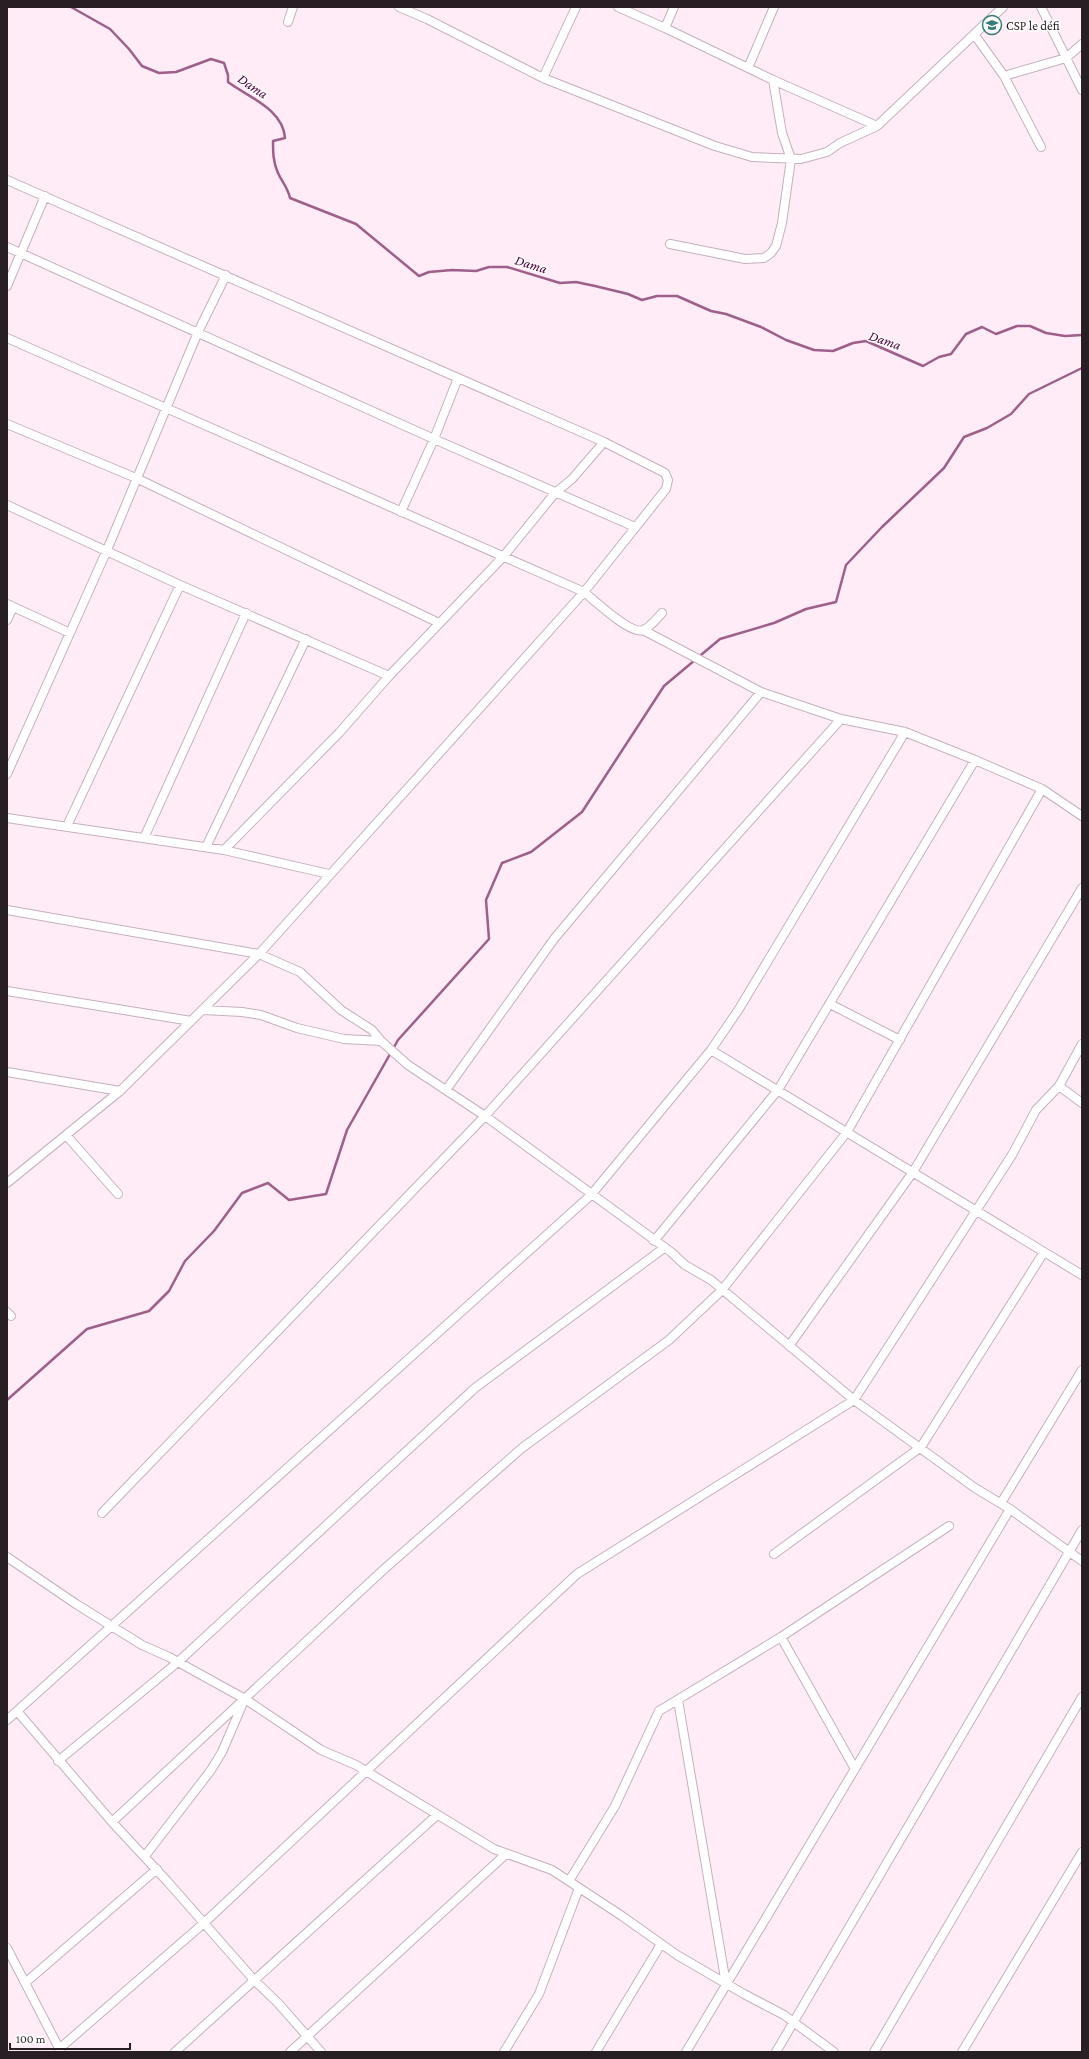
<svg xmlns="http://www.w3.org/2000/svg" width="1089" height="2059" font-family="'Crimson Pro',serif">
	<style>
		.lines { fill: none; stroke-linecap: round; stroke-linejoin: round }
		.stream { stroke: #9e5f89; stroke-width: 2.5 }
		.street-casing { stroke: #c6b0be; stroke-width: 10 }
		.street { stroke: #fff; stroke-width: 8 }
		.labels { text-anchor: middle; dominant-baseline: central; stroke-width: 3; stroke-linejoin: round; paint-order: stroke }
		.poi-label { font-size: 13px; fill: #281f25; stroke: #fff; text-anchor: start }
		.water-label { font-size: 14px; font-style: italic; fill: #4d003b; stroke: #fff }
	</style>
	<rect width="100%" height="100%" fill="#ffecf7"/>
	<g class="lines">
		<path class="stream" d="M71,7l39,22 19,20 13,17 17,7 17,-1 35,-13 13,4 4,12v7c20,15 55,27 57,56l-12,3c0,11 0,21 5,32 4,9 10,15 12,25l66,26 63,52 10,-4 23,-2 24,1 13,-4h18l53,16 16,-1 19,4 33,8 14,6 15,-4h20l34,15 15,3 35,13 25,13 28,10 19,1 20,-8 13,-2 57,25 16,-9 12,-3 15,-20 16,-7 14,7 21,-8h13l16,7 19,3 17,-1
			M7,1400l80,-71 62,-18 20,-20 16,-30 29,-30 28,-38 26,-10 21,17 37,-6 21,-64 51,-90 91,-101 -3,-39 16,-37 29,-11 51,-40 82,-126 56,-47 54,-16 32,-14 30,-7 10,-37 36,-38 62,-59 20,-31 23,-9 24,-14 18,-20 53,-26"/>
		<defs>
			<path id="street" d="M399,7l28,12 116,59 172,68 37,11 49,2 26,-7 13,-9 37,-17 126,-119
				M618,7l47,21 108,52 104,46
				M1041,7l41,83
				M288,22l5,-15
				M665,28l9,-21
				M974,34l30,42 37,71
				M748,68l26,-61
				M1004,76l62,-18 16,-14
				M543,78l33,-71
				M7,180l597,262 61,31 3,7 -2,9 -82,103 -325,362 -139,137 -113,92
				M670,244l75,15 19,-1 7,-5 5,-7 6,-23 9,-64 -9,-26 -9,-53
				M7,247l427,192 201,88
				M7,286l38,-90
				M7,338l577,254c11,9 47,43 59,38 8,-3 14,-12 19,-17
				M7,424l129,54 303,145
				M7,505l173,80 209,91
				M401,512l33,-73 24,-61
				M7,604l63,29
				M7,620l6,-13
				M643,630l118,62 80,27 64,13 70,28 67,29 40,27
				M7,774l100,-224 91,-218 28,-57
				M7,818l217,32 105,24
				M67,826l113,-241
				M144,838l102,-225
				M206,847l100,-208
				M224,850l115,-117 50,-57 114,-119 52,-64 17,-14 32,-37
				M7,910l252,44 41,18 41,38 31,20 9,11 27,24 77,51 186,136 14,13 26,15 143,120 121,88 35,21 72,52
				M7,991l184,30
				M830,1004l70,36
				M203,1010l39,2 19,3 36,13 47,11 37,2
				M711,1050l371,225
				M7,1072l113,19
				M1059,1086l23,17
				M446,1090l108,-151 207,-247
				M66,1135l52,59
				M654,1241l124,-151 197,-330
				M7,1312l4,4
				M789,1346l124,-174 169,-284
				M1001,1503l81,-133
				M102,1513l383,-397 356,-397
				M774,1554l147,-107 123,-195
				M7,1557l69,47 66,41 27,12 76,42 76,51 35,15 138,84 58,21 70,46 55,39 67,39 40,21 50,37
				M781,1637l74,132
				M678,1700l48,284
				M17,1711l95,111 55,59 87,99 24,23 43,49
				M7,1720l584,-525 120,-145 28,-41 166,-277
				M58,1761l120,-99 297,-274 189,-140
				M112,1822l270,-251 140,-123 147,-108 53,-50 125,-158 195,-343
				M145,1856l66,-86 11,-18 21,-49
				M569,1881l46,-75 44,-95 122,-74 168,-111
				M7,1948l54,104
				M25,1983l132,-114
				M59,2049l145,-126 373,-349 277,-174 158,-245 24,-45 23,-24 23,-42
				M175,2052l262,-237
				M290,2052l216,-198
				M504,2052l35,-58 40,-106
				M596,2052l65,-108
				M686,2052l324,-543
				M776,2052l306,-522
				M874,2052l208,-355
				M962,2052l120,-200"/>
		</defs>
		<use href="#street" class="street-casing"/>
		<use href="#street" class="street"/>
	</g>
	<defs>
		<symbol id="school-ring" viewBox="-11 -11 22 22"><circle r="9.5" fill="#fff" stroke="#337b77" stroke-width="1.5"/><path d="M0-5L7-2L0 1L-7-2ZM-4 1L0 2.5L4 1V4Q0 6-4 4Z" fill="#337b77"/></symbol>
	</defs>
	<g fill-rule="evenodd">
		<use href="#school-ring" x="981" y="14" width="22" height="22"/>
	</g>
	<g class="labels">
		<g class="poi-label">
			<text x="1006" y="25">CSP le défi</text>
		</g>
		<g class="water-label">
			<text transform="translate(253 86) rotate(34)">Dama</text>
			<text transform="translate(531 264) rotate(17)">Dama</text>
			<text transform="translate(885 340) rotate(19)">Dama</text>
		</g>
	</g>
	<rect width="1089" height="2059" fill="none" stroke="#281f25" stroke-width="16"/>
	<path d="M10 2043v6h120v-6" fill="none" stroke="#281f25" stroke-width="2"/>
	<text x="16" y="2043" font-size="12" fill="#281f25" stroke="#ffffff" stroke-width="3" paint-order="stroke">100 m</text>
</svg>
